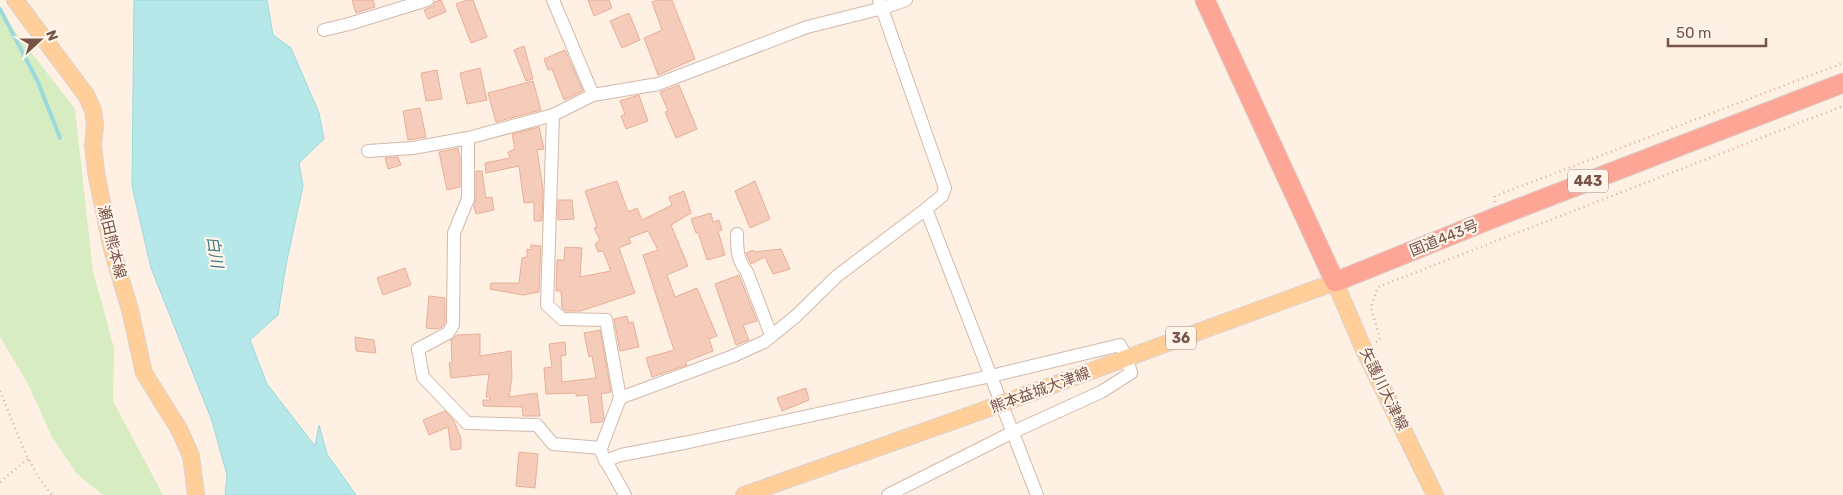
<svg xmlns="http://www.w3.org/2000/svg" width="1843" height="495" font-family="Rubik,'Noto Sans JP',sans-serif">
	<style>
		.green { fill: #d7edc1 }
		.water { fill: #b6e7e9; stroke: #9cd9dc }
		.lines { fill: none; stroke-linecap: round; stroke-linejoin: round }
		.stream { stroke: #9cd9dc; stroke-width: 4 }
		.building { fill: #f5cbb9; stroke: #e9ae98 }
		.minor-casing { stroke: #d2b9ab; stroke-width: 14 }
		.major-casing { stroke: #dcd2cf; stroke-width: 18 }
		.highway-casing { stroke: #dcd2cf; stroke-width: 21 }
		.path { stroke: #dbae9c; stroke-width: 2.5; stroke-dasharray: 1 4; stroke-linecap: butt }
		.minor { stroke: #fff; stroke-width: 12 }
		.major { stroke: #ffce99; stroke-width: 16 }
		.highway { stroke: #fda696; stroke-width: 19 }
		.major-bridge-casing { stroke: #dcd2cf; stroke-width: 18; stroke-linecap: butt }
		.major-bridge { stroke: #ffce99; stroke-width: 16 }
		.labels { text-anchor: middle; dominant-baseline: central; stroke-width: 4.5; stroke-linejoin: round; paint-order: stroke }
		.shield { fill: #fff5eb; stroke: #a08478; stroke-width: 1 }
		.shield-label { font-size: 14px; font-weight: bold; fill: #785347 }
		.street-label { font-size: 15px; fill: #785347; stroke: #fff5eb }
		.water-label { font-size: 16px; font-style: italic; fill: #3a7b7f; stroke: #fff5eb }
	</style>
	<rect width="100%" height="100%" fill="#fef1e4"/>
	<path class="green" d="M0,12l75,97 18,162 21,77 -1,53 50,94h-60l-26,-21 -25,-37 -24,-53 -28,-47z"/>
	<path class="water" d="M134,0h133l6,35 18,13 28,65 5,26 -25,24 4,23 -17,79 -8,50 -28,25 17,44 48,62 4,-21 8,29 29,41h-131l2,-20 -15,-54 -61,-153 -19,-82z"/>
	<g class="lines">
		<path class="stream" d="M0,9l38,73 22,56"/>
	</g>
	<path class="building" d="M352,0h21l2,7 -19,6z
		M441,0l5,12 -18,7 -4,-9 9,-4 2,-4z
		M467,0h6l14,37 -16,6 -15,-39z
		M588,0h21l3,8 -18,8z
		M658,0h14l23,59 -37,16 -14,-37 18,-8 -10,-28z
		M629,13l11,27 -18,8 -12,-27z
		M524,46l9,33 -7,2 -12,-31z
		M565,50l18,41 -19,9 -12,-31 -4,1 -4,-11z
		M480,68l7,32 -20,4 -7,-31z
		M437,70l5,29 -16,2 -5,-28z
		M533,81l8,29 -45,12 -8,-29z
		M679,85l18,44 -21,9 -11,-26 3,-1 -8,-19z
		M639,95l9,26 -22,8 -5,-13 4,-2 -5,-13z
		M420,108l6,29 -18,3 -5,-29z
		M539,127l5,22 -7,1 6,39 -1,32h-8v-19l-10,1 -5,-37 -33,7 -1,-10 25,-5 -2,-6 7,-3 -3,-15z
		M458,148l2,10v29l-13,3 -8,-38z
		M398,157l3,8 -13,4 -3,-11z
		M476,171h6l4,27 6,-1 2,13 -18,4 -2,-8 2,-7z
		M617,181l11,31 9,-4 5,12 30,-15 -3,-8 15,-6 7,22 -20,12 17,41 -21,9 8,22 22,-9 20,48 -8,3 4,12 -28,11 2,3 -35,12 -6,-19 28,-8 -31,-95 15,-5 -10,-19 -19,7 2,5 -12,5 16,45 -54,18h-16l-3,-3 -1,-17h-5l1,-31h7l1,-13 17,1 -2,29 31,-6 -8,-20 -5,1 -3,-8 5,-4 -6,-12 3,-1 -12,-36z
		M755,181l15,38 -20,9 -15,-37z
		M558,200h14l2,19 -16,1z
		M711,213l2,9 6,-2 3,10 -4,1 7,24 -18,5 -9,-28 -2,1 -5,-14z
		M531,245l10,1 -2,46 -16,3 -33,-6 1,-6h28l3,-25 5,-1v-8l4,1z
		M781,249l9,20 -17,5 -8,-17 -14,7 -5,-11 7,-3 1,2z
		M405,268l6,17 -28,10 -6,-17z
		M739,275l18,46 -14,4 6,15 -13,5 -21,-61z
		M429,296l16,2v25l-3,4 -5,2 -11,-1z
		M627,316l2,7 4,-1 6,25 -19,4 -6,-32z
		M600,330l11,62 -10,2 3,25 -2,3 -11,1 -3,-28 -12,1v-3l-30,1 -2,-26 8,-1 -3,-23 16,-2 1,13 -5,1 1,26 34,-4 -4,-22 -3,1 -5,-24z
		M480,334v22l31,-5 1,26 -3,20 28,-4 3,23h-17l-1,-9 -39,-1v-6h7v-3h-4l3,-23 -38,4 -2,-15 3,-1 -1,-22 6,-5z
		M355,337l19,3 2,13 -20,-2z
		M806,388l3,12 -27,11 -5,-13z
		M445,411l9,10 7,18v10l-10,1 -3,-23 -19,8 -6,-15z
		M519,452l19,2 -3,34 -19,-2z"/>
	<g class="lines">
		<defs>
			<path id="minor" d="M553,0l40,95
				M324,30l25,-6 78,-24
				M553,115l-6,190 15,14 44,1 14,78
				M368,151l45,-3 55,-10
				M926,209l111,286
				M737,234c0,15 0,26 10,38l24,63
				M601,448l-48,-4 -16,-19 -70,-2 -44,-46 -5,-28 30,-16 5,-8 1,-92 14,-34v-61l85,-23 40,-20 65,-11 149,-57 76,-19 23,-8
				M605,461l16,-6 68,-13 302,-66 129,-31 7,13 4,15 -30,19 -88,40 -125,63
				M625,495l-23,-41 -1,-6 19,-50 113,-42 31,-14 32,-26 41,-40 89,-67 16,-13 3,-8 -66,-188"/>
			<path id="major" d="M15,0l71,95 7,15 2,15 -2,21 4,32 15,71 18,61 14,63 35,56 12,27 5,39
				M1028,394l307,-112 29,68 71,145
				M744,495l215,-76"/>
			<path id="highway" d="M1205,0l130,282 161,-65 347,-134"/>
		</defs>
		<use href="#minor" class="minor-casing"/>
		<use href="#major" class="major-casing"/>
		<use href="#highway" class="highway-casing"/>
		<path class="path" d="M1495,202v-6l348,-133
			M1376,342l4,-3 -9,-32 7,-20 465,-181
			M0,391c15,34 27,76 52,104
			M0,482l29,-24"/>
		<use href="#minor" class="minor"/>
		<use href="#major" class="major"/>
		<use href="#highway" class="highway"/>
		<defs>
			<path id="major-bridge" d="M959,419l69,-25"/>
		</defs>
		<use href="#major-bridge" class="major-bridge-casing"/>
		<use href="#major-bridge" class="major-bridge"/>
	</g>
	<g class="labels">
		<g class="shield">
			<rect x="1568" y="169.5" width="40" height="23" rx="4"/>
			<rect x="1166" y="326.5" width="30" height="23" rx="4"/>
		</g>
		<g class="shield-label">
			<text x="1588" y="181">443</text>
			<text x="1181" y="338">36</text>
		</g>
		<g class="street-label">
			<text transform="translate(1444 238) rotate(-22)">国道443号</text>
			<text transform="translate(112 242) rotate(76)">瀬田熊本線</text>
			<text transform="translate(1384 389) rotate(64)">矢護川大津線</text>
			<text transform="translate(1040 390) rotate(-20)">熊本益城大津線</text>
		</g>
		<g class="water-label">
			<text transform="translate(215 252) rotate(81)">白川</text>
		</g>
	</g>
	<g transform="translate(40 40) rotate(69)" stroke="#fff5eb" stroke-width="4" paint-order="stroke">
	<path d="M0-4L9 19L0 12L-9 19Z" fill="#785347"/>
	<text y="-8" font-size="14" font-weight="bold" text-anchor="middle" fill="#785347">N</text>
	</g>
	<path d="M1668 38v8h98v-8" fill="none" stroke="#785347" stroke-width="2.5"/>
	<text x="1676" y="38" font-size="15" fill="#785347" stroke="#fff5eb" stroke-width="4" paint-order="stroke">50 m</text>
</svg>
